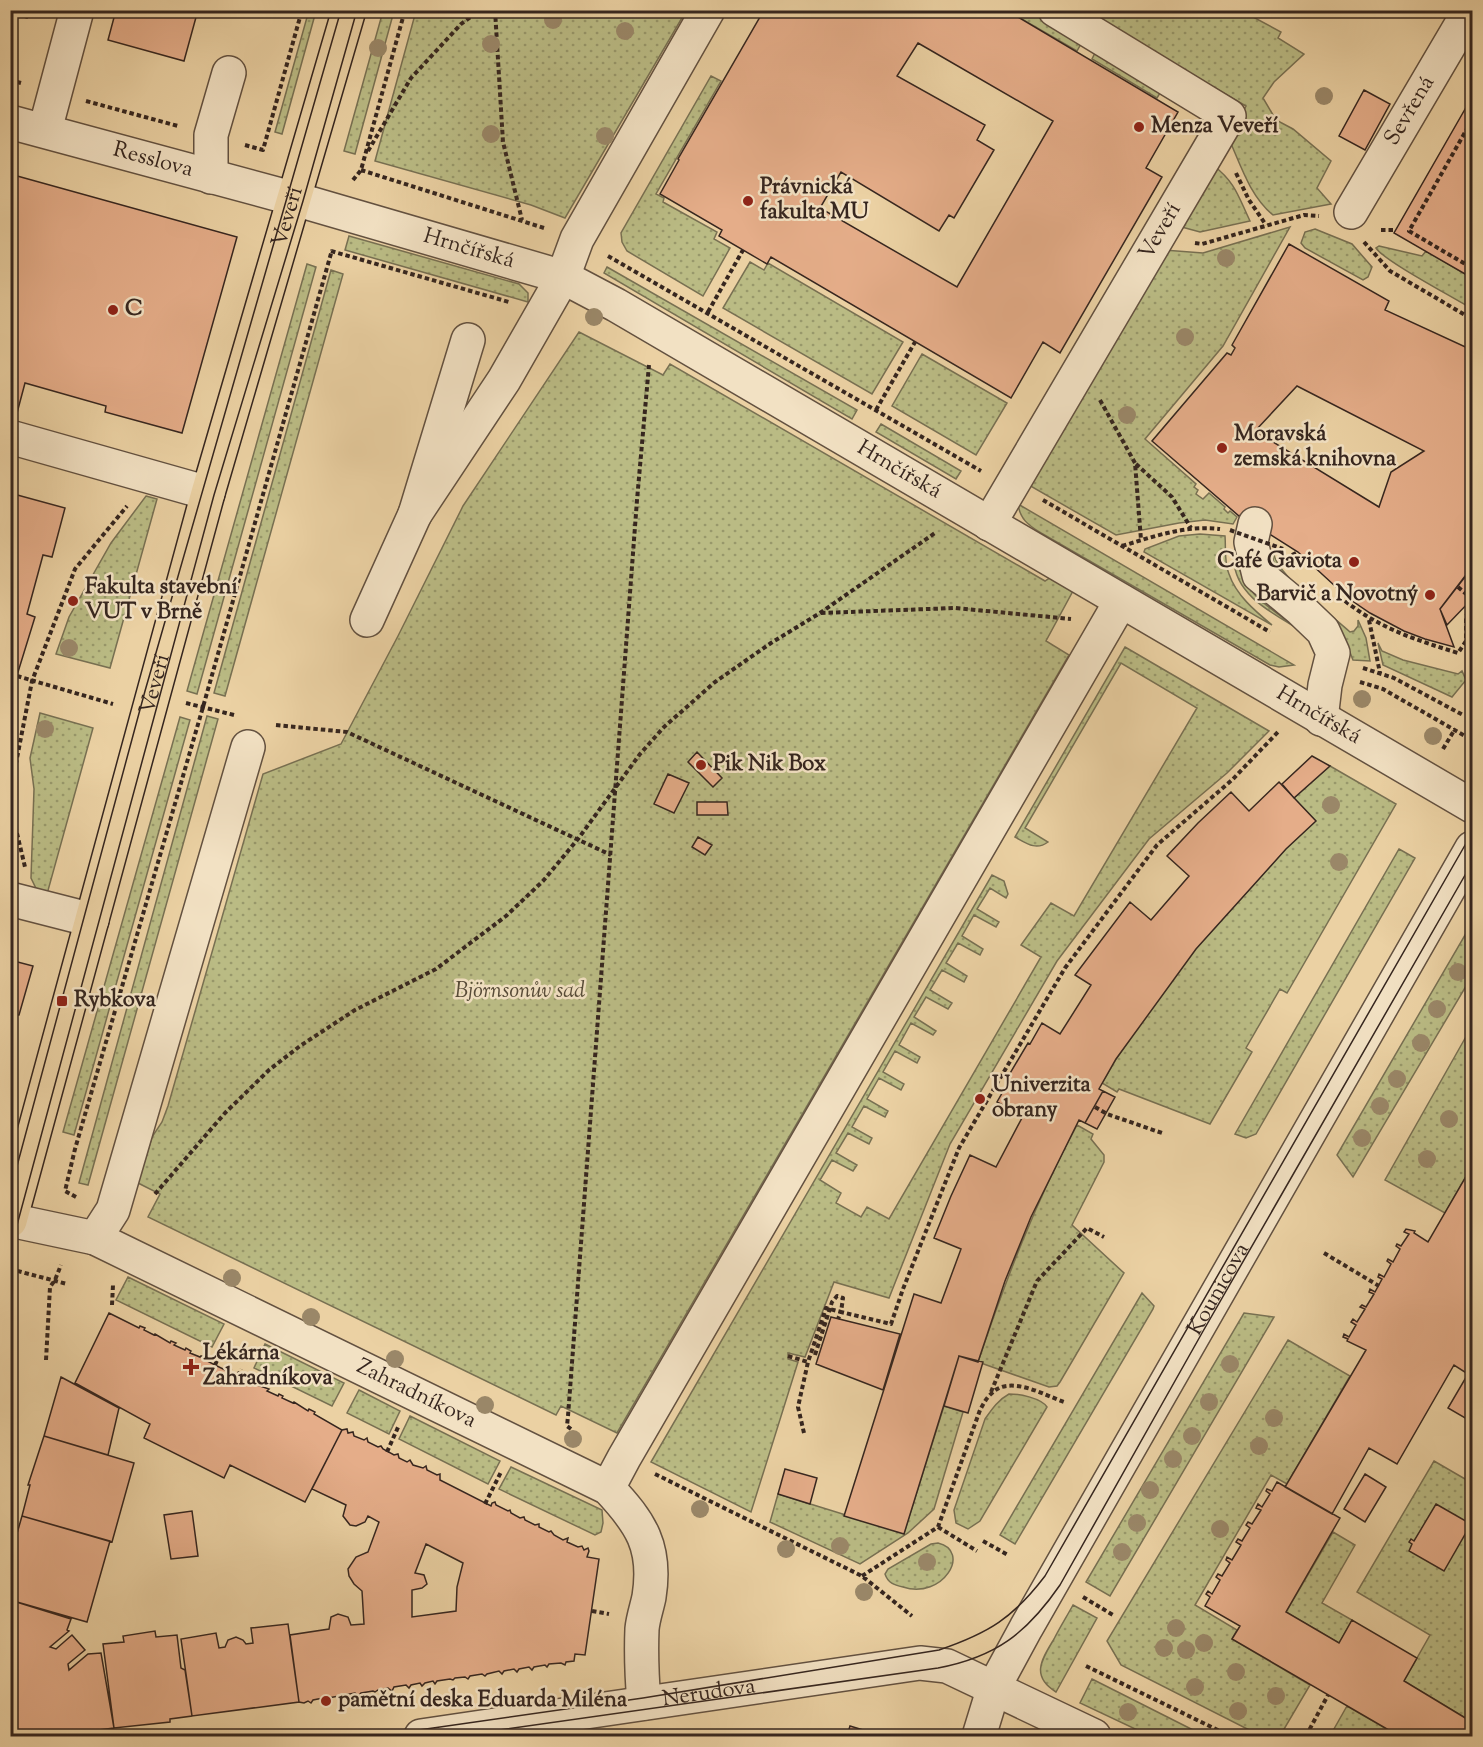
<svg xmlns="http://www.w3.org/2000/svg" width="1483" height="1747" font-family="'Sorts Mill Goudy',serif">
	<style>
		.green { fill: url(#green-dots); stroke: #787052; stroke-width: 1.5 }
		.building { fill: #e5ad89; stroke: #36261f; stroke-width: 1.5; fill-rule: evenodd }
		.lines { fill: none; stroke-linecap: round; stroke-linejoin: round }
		.minor-casing { stroke: #635140; stroke-width: 36 }
		.major-casing { stroke: #36261f; stroke-width: 36 }
		.path { stroke: #36261f; stroke-width: 4; stroke-dasharray: 4.5 3; stroke-linecap: butt }
		.minor { stroke: #f2e1c3; stroke-width: 33 }
		.major { stroke: #ebd1a3; stroke-width: 33 }
		.tram { stroke: #36261f; stroke-width: 1.5 }
		.path-bridge { stroke: #36261f; stroke-width: 4; stroke-dasharray: 4.5 3; stroke-linecap: butt }
		.tree { fill: #9a8768 }
		.poi-dot { fill: #8f2418; stroke: #f2e1c3; stroke-width: 2 }
		.labels { text-anchor: middle; dominant-baseline: central; stroke-width: 5; stroke-linejoin: round; paint-order: stroke }
		.street-label { font-size: 22px; fill: #36261f; stroke: #f2e1c3 }
		.poi-label { font-size: 22px; font-weight: bold; fill: #36261f; stroke: #f2e1c3; text-anchor: start }
		.park-label { font-size: 22px; font-style: italic; fill: #574b38; stroke: #f2e1c3 }
	</style>
	<defs>
		<pattern id="green-dots" width="8" height="8" patternUnits="userSpaceOnUse" patternTransform="scale(1.5)"><rect width="8" height="8" fill="#babb84"/><path d="M2 2h.1M6 6h.1" fill="none" stroke="#98986b" stroke-width="1.8" stroke-linecap="round"/></pattern>
	</defs>
	<rect width="100%" height="100%" fill="#ebd1a3"/>
	<filter id="stains"><feTurbulence type="fractalNoise" baseFrequency=".00333" numOctaves="4"/><feColorMatrix values="0 0 0 0 .2 0 0 0 0 .09 0 0 0 0 .02 0 0 0 .5 -.17"/></filter>
	<radialGradient id="worn" r=".72"><stop offset=".6" stop-color="#630" stop-opacity="0"/><stop offset="1" stop-color="#630" stop-opacity=".3"/></radialGradient>
	<path class="green" d="M309,10l7,1 -34,123 -7,-2z
		M383,11h11l-39,143 -11,-3z
		M416,11v-1l270,1 -121,207 -34,-13 -156,-44z
		M1008,11h22l52,31 -5,9z
		M1084,11h158l39,21 -3,6 26,16 -30,28 -11,16 13,22 17,9 38,32 -14,27 14,16 -58,11c-23,-19 -32,-49 -44,-76l17,-33z
		M1096,51l67,37 -6,10 -65,-39z
		M711,76l10,5 -65,113 8,4 -1,4 54,30 -3,7 16,9 -27,48 -76,-45 -5,-9 -1,-9z
		M1213,165c23,18 25,31 37,56l-50,11 -22,-6z
		M1290,227l-67,119 -78,93 51,45 -2,3 4,3 -2,4 7,5 6,-6 16,14 -1,2 4,4 2,-2 7,6 -4,7 -28,-4 -26,3 -63,12 -89,-51 137,-234 39,3z
		M1315,229l37,15 20,23 -4,10 -5,3 -58,-32 -4,-5 4,-11z
		M349,236l170,48 9,9v9l-183,-52z
		M1379,246l43,10 4,-5 46,27v31c-17,-11 -88,-48 -96,-61z
		M750,262l14,8 4,-7 135,79 -31,52 -149,-86z
		M307,264l9,3 -119,427 -10,-3z
		M607,267l250,143 -5,9 -248,-146z
		M331,270l12,4 -118,422 -11,-3z
		M579,332l84,43 7,-11 375,217 6,-4 23,12 -28,52 23,14 -452,778 -56,-27 -5,9 -408,-198 12,-23 -22,-11 14,-46 10,-15 6,-16 95,-332 78,-30 57,-108 65,-130z
		M922,354l85,49 -31,52 -84,-49z
		M881,424l80,47 -5,8 -80,-47z
		M146,496l11,3 -47,169 -54,-14 13,-37 42,-74z
		M1018,504l276,161 -15,2 -9,-2 -229,-132c-13,-8 -21,-14 -23,-29z
		M1200,534l25,2c1,12 -1,27 4,38 7,21 26,37 43,51l-128,-73 1,-3 34,-13z
		M1237,540l2,2c0,6 -1,13 -1,19 3,32 37,50 59,67 -25,-15 -63,-34 -63,-69 0,-6 2,-13 3,-19z
		M1267,552l7,2c2,20 60,63 76,78l4,-1 4,-5v-6l8,18 4,23 -17,-1 -6,-15 -69,-64z
		M1378,643l4,8 21,9 55,14 4,-3 4,9 -14,17 -69,-32z
		M1125,647l144,84 -42,42 -78,66 -92,122 -107,183 -61,154 -55,-16 -29,75 -17,-4v6l10,3 -47,150 -100,-50 341,-587 12,6 4,13 -2,4 -16,-10 -13,21 22,13 -3,5 -22,-12 -12,21 21,13 -3,6 -22,-12 -12,20 21,13 -3,6 -22,-12 -12,20 22,13 -4,6 -22,-12 -12,20 22,14 -3,4 -22,-12 -12,22 21,12 -3,6 -22,-12 -12,21 21,12 -3,6 -22,-12 -12,21 21,12 -3,6 -21,-11 -12,21 20,11 -3,6 -21,-11 -12,20 21,12 -4,6 -21,-11 -12,20 21,13 -5,10 25,14 6,-10 22,12 152,-262 -20,-12 30,-42 23,13 123,-208 -76,-45 -96,165 23,14c-12,9 -22,1 -33,-5z
		M40,713l53,15 -49,177 -13,-27 3,-89 -4,-31z
		M207,716l11,3 -130,466 -9,-2z
		M180,717l10,3 -116,415 -11,-3z
		M1330,766l66,38 -109,189 -7,-4 -34,59 6,4 -42,72 -91,-35 -2,3 -15,-9 14,-24 178,-261z
		M1399,849l16,9 -159,276 -10,4 -11,-4z
		M1472,923v53l-119,201 -16,-22z
		M1472,1026v140l-27,47 -60,-33z
		M1077,1125l16,9 -2,5 13,16v7l-32,63 52,48 -64,109 -3,4 -8,1 -71,-25c28,-83 57,-159 99,-237z
		M128,1277l96,47 -12,23 -96,-47z
		M1142,1293l12,13 -1,3 -138,235 -15,-9z
		M1244,1313l30,4 -164,279 -24,-14z
		M1288,1340l62,36 -63,108 -16,-9 -76,130 42,25 -5,9 78,46 -30,51h-19l-140,-71 -14,-24z
		M265,1344l79,39 -12,23 -78,-38z
		M359,1390l41,21 -11,23 -42,-21z
		M1009,1394c11,0 32,4 38,13l-67,114 -12,8 -12,-6 -2,-13 31,-91c7,-10 13,-19 24,-25z
		M944,1406l19,6 -29,97 -26,24 -48,31 -90,-42 8,-28 126,39z
		M410,1416l90,45 -12,23 -89,-45z
		M1434,1461l38,22v239l-68,-41 26,-46 -73,-43z
		M511,1467l91,43 1,13 -2,9 -6,3 -96,-46z
		M1333,1532l22,13 -33,58 30,17 -13,23 -53,-31z
		M938,1543c34,8 5,57 -35,44 -9,-2 -15,-4 -18,-13l3,-5 43,-25z
		M1073,1605l24,13 -41,74c-26,-16 -14,-33 -2,-53 6,-12 13,-23 19,-34z
		M1092,1679l113,57h-55l-70,-33z
		M1347,1706l52,30h-69z"/>
	<path class="building" d="M10,10h19l-2,8 -17,-5z
		M116,10h82l-14,51 -76,-21z
		M764,10h242l172,102 -32,56 16,9 -102,176 -17,-11 -32,56 -240,-141 -4,7 -48,-28 3,-6 -62,-36 19,-34 -1,-1zM918,43l135,78 -96,166 -137,-79 21,-36 98,59 10,-16 5,3 40,-68 -17,-10 8,-15 -88,-49z
		M1364,90l26,14 -25,46 -26,-14z
		M1472,97v181l-78,-45z
		M10,174l227,63 -55,196 -77,-21 1,-6 -81,-23 -8,30 -7,-2z
		M1289,244l100,57 -4,9 87,40v217l-32,42 14,38 -29,-8 -21,-8 -34,-18 -22,-15 -50,-46 -38,-24 -18,-14 -3,2 -87,-75 75,-88 4,2 4,-7 -3,-3zM1297,386l127,65 -33,21 -12,35 -124,-76z
		M10,493l55,15 -13,49 -9,-2 -16,59 8,3 -25,81z
		M1468,573l4,3v23l-25,26 -7,-16z
		M697,752l25,26 -9,9 -25,-25z
		M1312,756l18,10 -36,32 -12,-14z
		M668,774l21,9 -15,30 -20,-9z
		M1279,782l37,39 -30,28 -90,100 -80,110 -17,30 4,2 -18,32 -6,-3 -48,97 -26,64 -27,81 -19,-6 -55,178 -60,-18 70,-222 27,9 20,-54 -27,-11 17,-42 19,-41 26,12 27,-51 -26,-14 12,-21 -3,-1 22,-37 2,1 12,-21 18,11 31,-49 -16,-10 55,-73 21,18 38,-44 -22,-20 31,-33 33,-31 18,19z
		M697,802h30l1,13h-31z
		M698,837l14,8 -7,10 -13,-8z
		M10,960l23,6 -14,49h-5l-4,12z
		M1103,1091l12,6 -18,32 -12,-6z
		M1472,1166v256l-24,-14 20,-34 -14,-9 -57,99 -28,-16 -37,66 -47,-27 81,-137 -19,-9 1,-2 -5,-2 1,-3 5,3 7,-12 -5,-3 2,-3 4,3 8,-13 -5,-2 2,-2 4,2 8,-13 -5,-2 1,-3 5,3 7,-13 -4,-2 1,-3 5,3 7,-13 -4,-3 1,-2 5,3 7,-13 -4,-3 1,-2 4,2 8,-12 -5,-2 2,-3 9,2 -1,2 14,9z
		M109,1313l30,15 1,-2 5,2 -1,2 10,5 1,-1 15,9 1,-2 5,2 -2,2 11,5 1,-2 5,3 -1,2 10,4 1,-1 5,2 -1,2 20,10v-2l6,2 -2,2 18,9v-2l6,2 -2,2 18,6 -2,2 11,5 1,-2 4,2 -1,2 11,5 1,-1 14,9 1,-2 6,3 -1,2 28,16 -37,72 -75,-37 -6,13 -80,-40 6,-14 -75,-41z
		M831,1317l69,17 -17,56 -67,-26z
		M959,1356l24,6 -15,51 -24,-7z
		M61,1377l58,31 -11,47 -64,-19z
		M347,1429l1,4 5,-1 1,4 10,4 3,-2 1,4 10,5 3,-1 2,3 11,6 4,-1 1,4 8,4 3,-2 3,5 10,3 3,-2 1,4 10,5 3,-1v6l51,26 1,-3 3,-1 1,3 12,6 2,-1 1,3 9,5 4,-1 1,3 10,5 4,-1v3l10,5 2,-1 3,4 9,5 5,-2 -1,4 11,5 4,-1 2,4 4,-2 1,3 -2,6 12,2 -14,96 -10,-1 -1,7 -8,1 -1,3 -4,-2 -12,1 -2,3 -2,-2 -11,2 -2,3 -3,-3 -10,2 -2,3 -3,-3 -10,2 -2,3 -3,-3 -12,3 -2,2 -3,-2 -12,2 -2,3 -3,-2 -10,1 -2,2 -3,-1 -13,2 -2,3 -2,-3 -8,2 -3,3 -2,-3 -9,2 -2,3 -3,-3 -12,2 -2,4 -4,-3 -10,2 -3,2 -2,-1 -12,2 -3,3 -3,-3 -11,2 -2,3 -3,-2 -11,2 -2,3 -3,-3 -10,2 -2,3 -3,-2 -4,2 -5,-1 -9,-67 39,-6 2,-12 7,-3 10,3 3,8 13,-1 -2,-33 -8,-7 -5,-8 -1,-7 8,-12 12,-5 11,-30 -11,-6 -3,6 -9,4 -6,-1 -7,-9 3,-11 -34,-16 30,-59zM426,1544l37,19 -6,24 -1,24 -44,6v-27l10,-2 5,-4 -3,-9 -9,-2z
		M44,1436l90,27 -22,79 -90,-26 8,-31h-2z
		M785,1469l32,9 -7,26 -32,-10z
		M1365,1474l21,13 -21,35 -21,-13z
		M1277,1482l63,36 -54,94 53,31 13,-23 65,38 -13,23 68,41v14h-73l-167,-97 8,-13 -35,-20 5,-9 -4,-3 2,-3 4,3 8,-14 -4,-3 2,-3 4,2 8,-13 -4,-3 1,-3 5,3 9,-15 -5,-3 2,-3 4,2 8,-13 -4,-3 2,-3 4,2 9,-14 -5,-2 2,-4 4,3 8,-13 -4,-3 1,-2 5,2z
		M1436,1504l35,20 -27,47 -35,-20 3,-7 -3,-2 2,-3 3,2z
		M192,1511l6,45 -27,3 -7,-44z
		M22,1516l88,25 -23,81 -77,-22v-42z
		M10,1600l61,19 -4,11 2,1 -19,16 6,2 16,-14 13,15 -17,14 1,6 19,-16 13,-1 13,75 -38,5v2l-9,1h-57z
		M288,1624l11,78 -107,14 -11,-77 35,-6 3,15 6,-1 3,-7 8,-3 7,3 3,4 7,-1 -2,-15z
		M155,1631l1,6 21,-2 4,33 4,2 7,46 -22,3v3l-56,6 -11,-84 21,-2 -1,-6z
		M850,1726l33,10h-36z
		M812,1730l20,6h-63z"/>
	<g class="lines">
		<defs>
			<g id="minor">
				<path id="s1" d="M10,122l285,77 268,78 53,28 856,501"/>
				<path d="M45,130l32,-120"/>
				<path d="M211,177v-42l18,-62"/>
				<path id="s2" d="M1351,212l119,-202"/>
				<path d="M10,437l198,56"/>
				<path d="M415,514l89,-134 59,-103 14,-38 131,-229"/>
				<path id="s3" d="M989,524l240,-408 -174,-106"/>
				<path d="M1255,524l-4,18 8,33 41,34 23,22 10,22 -8,32 -4,34"/>
				<path d="M367,620l48,-106 53,-174"/>
				<path d="M10,899l82,21"/>
				<path id="s4" d="M10,1220l85,18 513,250c33,35 49,59 41,109 -2,10 -6,21 -7,32 -1,24 0,50 2,74"/>
				<path d="M95,1238l18,-28 135,-463"/>
				<path d="M608,1488l16,-30 497,-857"/>
				<path id="s5" d="M421,1736l499,-73 27,3 147,70"/>
				<path id="s6" d="M979,1736l15,-49 32,-59 446,-780"/>
			</g>
			<g id="major">
				<path id="s7" d="M10,1221l198,-728 141,-483"/>
			</g>
		</defs>
		<use href="#minor" class="minor-casing"/>
		<use href="#major" class="major-casing"/>
		<path class="path" d="M495,10l8,132 19,78
			M10,80l11,3
			M86,101l92,25
			M1472,120l-63,111 63,37
			M245,145l18,5 39,-140
			M368,151l43,-73 50,-54 19,-14
			M361,170l183,58
			M1236,173l13,27 17,25
			M353,180l8,-10 44,-160
			M1381,230h15
			M1364,242l26,29 82,48
			M1195,243l7,1 102,-29 15,1
			M331,251l178,51
			M608,256l373,215
			M708,312l35,-62
			M1100,400l35,63 6,77
			M876,410l39,-68
			M1136,464l36,33 19,31
			M1043,500l227,132
			M1122,546c33,-10 64,-21 98,-17
			M1292,555l6,-3
			M1458,587l14,12
			M1345,601c36,28 71,39 113,52l8,-12v-25l6,-9
			M821,613l134,-5 116,11
			M1369,620l11,53
			M1363,668l31,10 69,37
			M17,676l96,28
			M1360,682l23,7 89,51
			M186,703l48,12
			M276,725l71,7 264,123
			M1443,749l12,-20
			M10,794l22,-113 43,-112 52,-63
			M10,804l15,63
			M1095,1107l12,7 55,19
			M155,1194l70,-81 44,-43 31,-24 55,-36 81,-41 70,-53 37,-35 35,-42 62,-85 24,-27 51,-45 56,-39 49,-30 115,-80
			M76,1197l-11,-6 10,-42 128,-442 129,-457
			M1324,1253l55,33
			M10,1269l57,15
			M112,1305l1,-20
			M815,1355l17,-53 5,-6 6,2 -2,14 50,12 12,-35 56,-141 106,-180 92,-123 75,-65 46,-48
			M788,1356l20,6
			M46,1360l4,-73 5,-7 6,-15
			M215,1365l3,-7
			M238,1376l3,-7
			M991,1392l46,-111 50,-53 17,9
			M571,1429l-4,-3 1,-10 69,-916 12,-135
			M804,1433l-6,-26 10,-45 18,-54 15,4 -3,7
			M387,1452l12,-27
			M655,1474l207,102 50,40
			M485,1504l16,-32
			M938,1527l39,24
			M983,1541l25,14
			M862,1576l76,-49 42,-117c3,-5 6,-12 11,-16 18,-20 53,1 73,8
			M1083,1597l30,18
			M592,1611l17,3
			M1086,1666l144,70
			M1306,1736l22,-41"/>
		<use href="#minor" class="minor"/>
		<use href="#major" class="major"/>
		<path class="tram" d="M10,1192l135,-501 196,-681
			M10,1251l204,-756 89,-294 54,-191
			M377,1736l266,-38 296,-48c50,-17 74,-32 106,-74l427,-743
			M457,1736l481,-68c58,-11 89,-35 122,-83l142,-252 270,-470"/>
		<path class="path-bridge" d="M1230,530l53,19"/>
	</g>
	<g class="tree">
		<circle cx="553" cy="20" r="9"/>
		<circle cx="625" cy="31" r="9"/>
		<circle cx="491" cy="44" r="9"/>
		<circle cx="378" cy="48" r="9"/>
		<circle cx="1324" cy="96" r="9"/>
		<circle cx="491" cy="134" r="9"/>
		<circle cx="605" cy="136" r="9"/>
		<circle cx="1226" cy="258" r="9"/>
		<circle cx="594" cy="317" r="9"/>
		<circle cx="1185" cy="337" r="9"/>
		<circle cx="1127" cy="415" r="9"/>
		<circle cx="69" cy="648" r="9"/>
		<circle cx="1362" cy="699" r="9"/>
		<circle cx="45" cy="729" r="9"/>
		<circle cx="1433" cy="736" r="9"/>
		<circle cx="1331" cy="805" r="9"/>
		<circle cx="1339" cy="862" r="9"/>
		<circle cx="1458" cy="972" r="9"/>
		<circle cx="1437" cy="1009" r="9"/>
		<circle cx="1421" cy="1043" r="9"/>
		<circle cx="1397" cy="1079" r="9"/>
		<circle cx="1380" cy="1106" r="9"/>
		<circle cx="1449" cy="1119" r="9"/>
		<circle cx="1362" cy="1138" r="9"/>
		<circle cx="1427" cy="1159" r="9"/>
		<circle cx="232" cy="1278" r="9"/>
		<circle cx="311" cy="1317" r="9"/>
		<circle cx="395" cy="1359" r="9"/>
		<circle cx="1230" cy="1364" r="9"/>
		<circle cx="1209" cy="1402" r="9"/>
		<circle cx="485" cy="1405" r="9"/>
		<circle cx="1274" cy="1418" r="9"/>
		<circle cx="1192" cy="1436" r="9"/>
		<circle cx="573" cy="1439" r="9"/>
		<circle cx="1259" cy="1446" r="9"/>
		<circle cx="1173" cy="1459" r="9"/>
		<circle cx="1150" cy="1490" r="9"/>
		<circle cx="700" cy="1509" r="9"/>
		<circle cx="1137" cy="1523" r="9"/>
		<circle cx="1220" cy="1529" r="9"/>
		<circle cx="840" cy="1546" r="9"/>
		<circle cx="786" cy="1549" r="9"/>
		<circle cx="1122" cy="1552" r="9"/>
		<circle cx="927" cy="1562" r="9"/>
		<circle cx="864" cy="1592" r="9"/>
		<circle cx="1176" cy="1628" r="9"/>
		<circle cx="1204" cy="1643" r="9"/>
		<circle cx="1164" cy="1648" r="9"/>
		<circle cx="1186" cy="1650" r="9"/>
		<circle cx="1236" cy="1672" r="9"/>
		<circle cx="1195" cy="1687" r="9"/>
		<circle cx="1276" cy="1696" r="9"/>
		<circle cx="1238" cy="1711" r="9"/>
		<circle cx="1128" cy="1712" r="9"/>
	</g>
	<g class="poi-dot">
		<circle cx="1139" cy="127" r="6"/>
		<circle cx="748" cy="201" r="6"/>
		<circle cx="113" cy="310" r="6"/>
		<circle cx="1222" cy="448" r="6"/>
		<circle cx="1354" cy="562" r="6"/>
		<circle cx="1430" cy="595" r="6"/>
		<circle cx="73" cy="601" r="6"/>
		<circle cx="701" cy="765" r="6"/>
		<rect x="56" y="995" width="12" height="12" rx="3"/>
		<circle cx="980" cy="1099" r="6"/>
		<path d="M188 1358h6v6h6v6h-6v6h-6v-6h-6v-6h6z"/>
		<circle cx="326" cy="1701" r="6"/>
	</g>
	<g class="labels">
		<g class="street-label">
			<text stroke="none"><textPath href="#s2" startOffset="117">Sevřená</textPath></text>
			<text stroke="none"><textPath href="#s1" startOffset="148">Resslova</textPath></text>
			<text stroke="none"><textPath href="#s7" startOffset="1042">Veveří</textPath></text>
			<text stroke="none"><textPath href="#s3" startOffset="339">Veveří</textPath></text>
			<text stroke="none"><textPath href="#s1" startOffset="476">Hrnčířská</textPath></text>
			<text stroke="none"><textPath href="#s1" startOffset="962">Hrnčířská</textPath></text>
			<text stroke="none"><textPath href="#s7" startOffset="556">Veveří</textPath></text>
			<text stroke="none"><textPath href="#s1" startOffset="1448">Hrnčířská</textPath></text>
			<text stroke="none"><textPath href="#s6" startOffset="508">Kounicova</textPath></text>
			<text stroke="none"><textPath href="#s4" startOffset="444">Zahradníkova</textPath></text>
			<text stroke="none"><textPath href="#s5" startOffset="291">Nerudova</textPath></text>
		</g>
		<g class="poi-label">
			<text x="1151" y="127">Menza Veveří</text>
			<text x="760" y="188">Právnická<tspan x="760" dy="25">fakulta MU</tspan></text>
			<text x="125" y="310">C</text>
			<text x="1234" y="435">Moravská<tspan x="1234" dy="25">zemská knihovna</tspan></text>
			<text x="1342" y="562" text-anchor="end">Café Gaviota</text>
			<text x="85" y="588">Fakulta stavební<tspan x="85" dy="25">VUT v Brně</tspan></text>
			<text x="1418" y="595" text-anchor="end">Barvič a Novotný</text>
			<text x="713" y="765">Pik Nik Box</text>
			<text x="74" y="1001">Rybkova</text>
			<text x="992" y="1086">Univerzita<tspan x="992" dy="25">obrany</tspan></text>
			<text x="203" y="1354">Lékárna<tspan x="203" dy="25">Zahradníkova</tspan></text>
			<text x="338" y="1701">pamětní deska Eduarda Miléna</text>
		</g>
		<g class="park-label">
			<text x="520" y="992">Björnsonův sad</text>
		</g>
	</g>
	<rect width="1483" height="1747" fill="none" stroke="#ebd1a3" stroke-width="36"/>
	<rect x="12" y="12" width="1459" height="1723" fill="none" stroke="#36261f" stroke-width="3"/>
	<rect x="18" y="18" width="1447" height="1711" fill="none" stroke="#36261f" stroke-width="1.5"/>
	<rect width="100%" height="100%" filter="url(#stains)"/>
	<rect width="100%" height="100%" fill="url(#worn)"/>
</svg>
